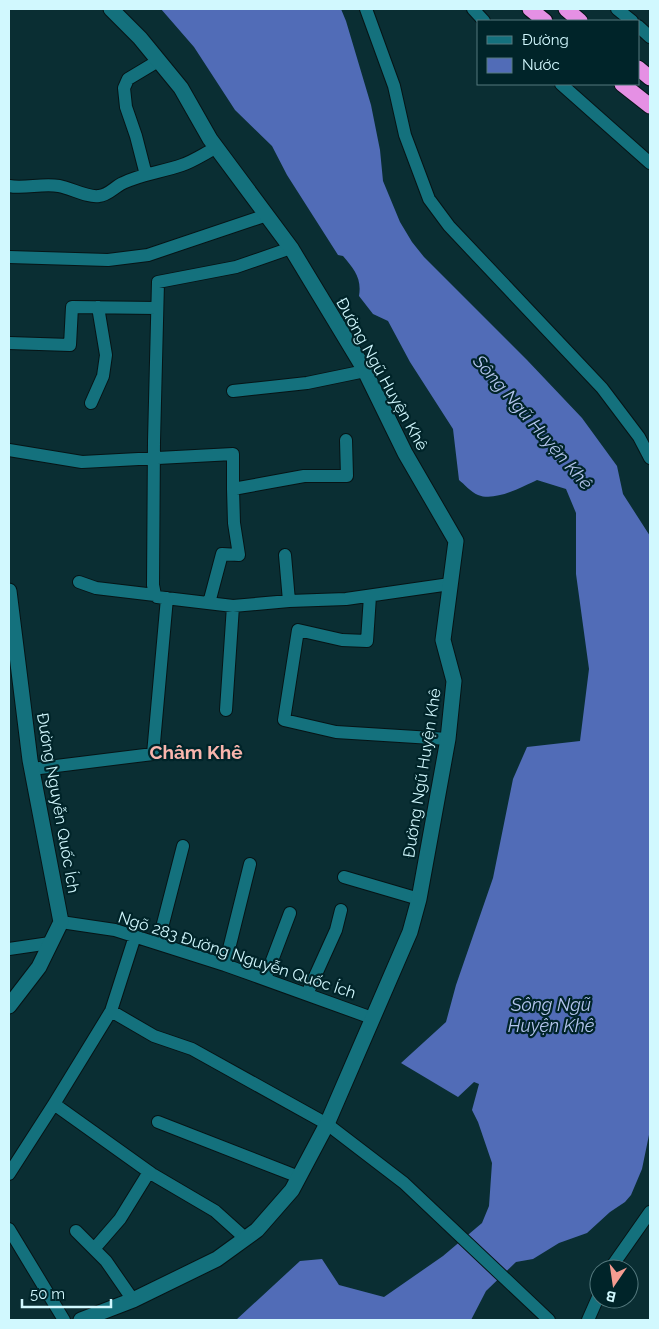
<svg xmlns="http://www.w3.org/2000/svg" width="659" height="1329" font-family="Raleway,sans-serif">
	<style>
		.water { fill: #516cb7 }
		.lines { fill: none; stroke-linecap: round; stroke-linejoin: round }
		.street-casing { stroke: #061416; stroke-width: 14 }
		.secondary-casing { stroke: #061416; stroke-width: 17 }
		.highway-casing { stroke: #061416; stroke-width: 17 }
		.street { stroke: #14717d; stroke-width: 12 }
		.secondary { stroke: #14717d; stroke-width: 15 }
		.highway { stroke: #e590e4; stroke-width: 15 }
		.labels { text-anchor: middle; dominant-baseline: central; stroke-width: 4.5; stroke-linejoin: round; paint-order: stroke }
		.street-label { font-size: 16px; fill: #d1f8fe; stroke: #002429 }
		.water-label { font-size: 18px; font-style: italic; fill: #b4c5ee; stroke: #002429 }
		.quarter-label { font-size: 19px; font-weight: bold; fill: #f9b6ad; stroke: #002429 }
	</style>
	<rect width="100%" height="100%" fill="#0a2e33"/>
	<path class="water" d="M161,9h180l5,12 25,84 9,45 3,31 17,41 12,20 12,15 103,103 55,58 35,48 6,28 27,42v594l-8,39 -11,26 -6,7 -15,10 -23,21 -28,10 -26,16 -17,3 -30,29 -15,29h-235l64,-59 22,-2 17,26 45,12 59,-41 39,-33 7,-17 3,-43 -14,-41 -6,-12 7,-26 -5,-2 -16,15 -57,-34 45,-41 10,-37 37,-107 20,-99 14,-32 53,-6 9,-72 -13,-95v-61l-10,-24 -29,-9c-15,7 -42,22 -59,15 -7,-3 -14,-11 -19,-15l-6,-51 -43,-67 -22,-41 -15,-7 -14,-18c3,-18 -5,-27 -16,-40l-5,-1 -51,-80 -15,-29 -37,-36 -41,-63z"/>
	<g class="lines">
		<defs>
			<path id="street" d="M366,9l28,77 11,49 24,64 20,27 153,162 37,49 11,21
				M473,9l11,12
				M617,9l15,12
				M638,26l12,11
				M561,84l89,79
				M146,175l-10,-39 -10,-29 -2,-19 4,-9 30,-18
				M9,186c16,3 33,-3 50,0 12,2 29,12 40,10 10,-1 15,-9 24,-13 18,-9 39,-11 59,-18 12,-4 23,-12 34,-17
				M291,248l-55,19 -78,15 -4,159 -1,144 2,10 2,2 76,9 56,-5 57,-2 104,-15
				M9,257l99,3 40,-5 119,-40
				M9,343l61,2 2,-38 85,1
				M233,391l74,-8 58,-12
				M91,403l12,-27 3,-21 -8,-48
				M9,450l73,12 151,-8v35l71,-13h43l-1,-36
				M285,555l4,46
				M79,582l17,6 59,7
				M370,596l-3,45 -25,-1 -44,-10 -14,90 52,12 112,7
				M209,603l13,-49 17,1 -5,-32 -1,-34
				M226,710l7,-104
				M32,769l121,-15 14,-156
				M344,877l75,22
				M61,922l54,8 110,35 147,53
				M158,943l25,-97
				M9,949l41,-6
				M225,965l25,-101
				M265,979l25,-66
				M307,994l29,-64 5,-20
				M111,1011l43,25 38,13 135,75 77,59 145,137
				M54,1104l98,70 63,37 30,27
				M158,1122l141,55
				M9,1174l45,-70 57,-93 24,-75
				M9,1229l55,91
				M76,1231l30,30 27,39
				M94,1249l26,-30 29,-47
				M610,1269l40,-57
				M588,1320l11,-25"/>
			<path id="secondary" d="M9,591l21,169 31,162 -22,45 -30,39
				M81,1320l52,-20 84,-41 40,-29 35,-40 35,-66 83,-192 9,-33 29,-160 6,-58 -11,-41 13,-99 -51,-88 -42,-86 -72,-119 -81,-109 -29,-51 -41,-50 -29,-29"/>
			<path id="highway" d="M530,9l15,12
				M566,9l14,12
				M638,68l12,10
				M622,84l28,22"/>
		</defs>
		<use href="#street" class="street-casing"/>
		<use href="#secondary" class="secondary-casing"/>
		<use href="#highway" class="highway-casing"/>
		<use href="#street" class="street"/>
		<use href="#secondary" class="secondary"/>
		<use href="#highway" class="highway"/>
	</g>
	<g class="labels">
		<g class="street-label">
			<text transform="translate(382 374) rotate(61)">Đường Ngũ Huyện Khê</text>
			<text transform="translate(422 773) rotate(-81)">Đường Ngũ Huyện Khê</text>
			<text transform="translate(58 803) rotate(80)">Đường Nguyễn Quốc Ích</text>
			<text transform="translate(237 955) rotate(18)">Ngõ 283 Đường Nguyễn Quốc Ích</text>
		</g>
		<g class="water-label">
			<text transform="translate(533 422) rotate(49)">Sông Ngũ Huyện Khê</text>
			<text x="551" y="1004">Sông Ngũ<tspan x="551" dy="21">Huyện Khê</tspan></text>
		</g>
		<g class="quarter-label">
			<text x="196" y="752">Châm Khê</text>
		</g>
	</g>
	<rect width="659" height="1329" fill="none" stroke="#d1f8fe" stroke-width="20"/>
	<rect x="477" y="20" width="162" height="65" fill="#002429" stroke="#54797e"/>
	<rect x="487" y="36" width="25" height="8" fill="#14717d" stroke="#54797e"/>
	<text x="522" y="45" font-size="15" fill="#d1f8fe">Đường</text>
	<rect x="487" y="58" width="25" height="15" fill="#516cb7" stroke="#54797e"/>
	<text x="522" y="70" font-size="15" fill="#d1f8fe">Nước</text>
	<g transform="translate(614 1284) rotate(193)"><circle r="24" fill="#002429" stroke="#54797e"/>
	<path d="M0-4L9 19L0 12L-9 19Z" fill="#f59c91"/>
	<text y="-8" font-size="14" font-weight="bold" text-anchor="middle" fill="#d1f8fe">B</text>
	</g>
	<path d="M22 1299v8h89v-8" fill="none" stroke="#d1f8fe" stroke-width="2.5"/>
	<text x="30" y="1299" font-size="15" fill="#d1f8fe" stroke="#002429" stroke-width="4" paint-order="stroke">50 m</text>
</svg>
